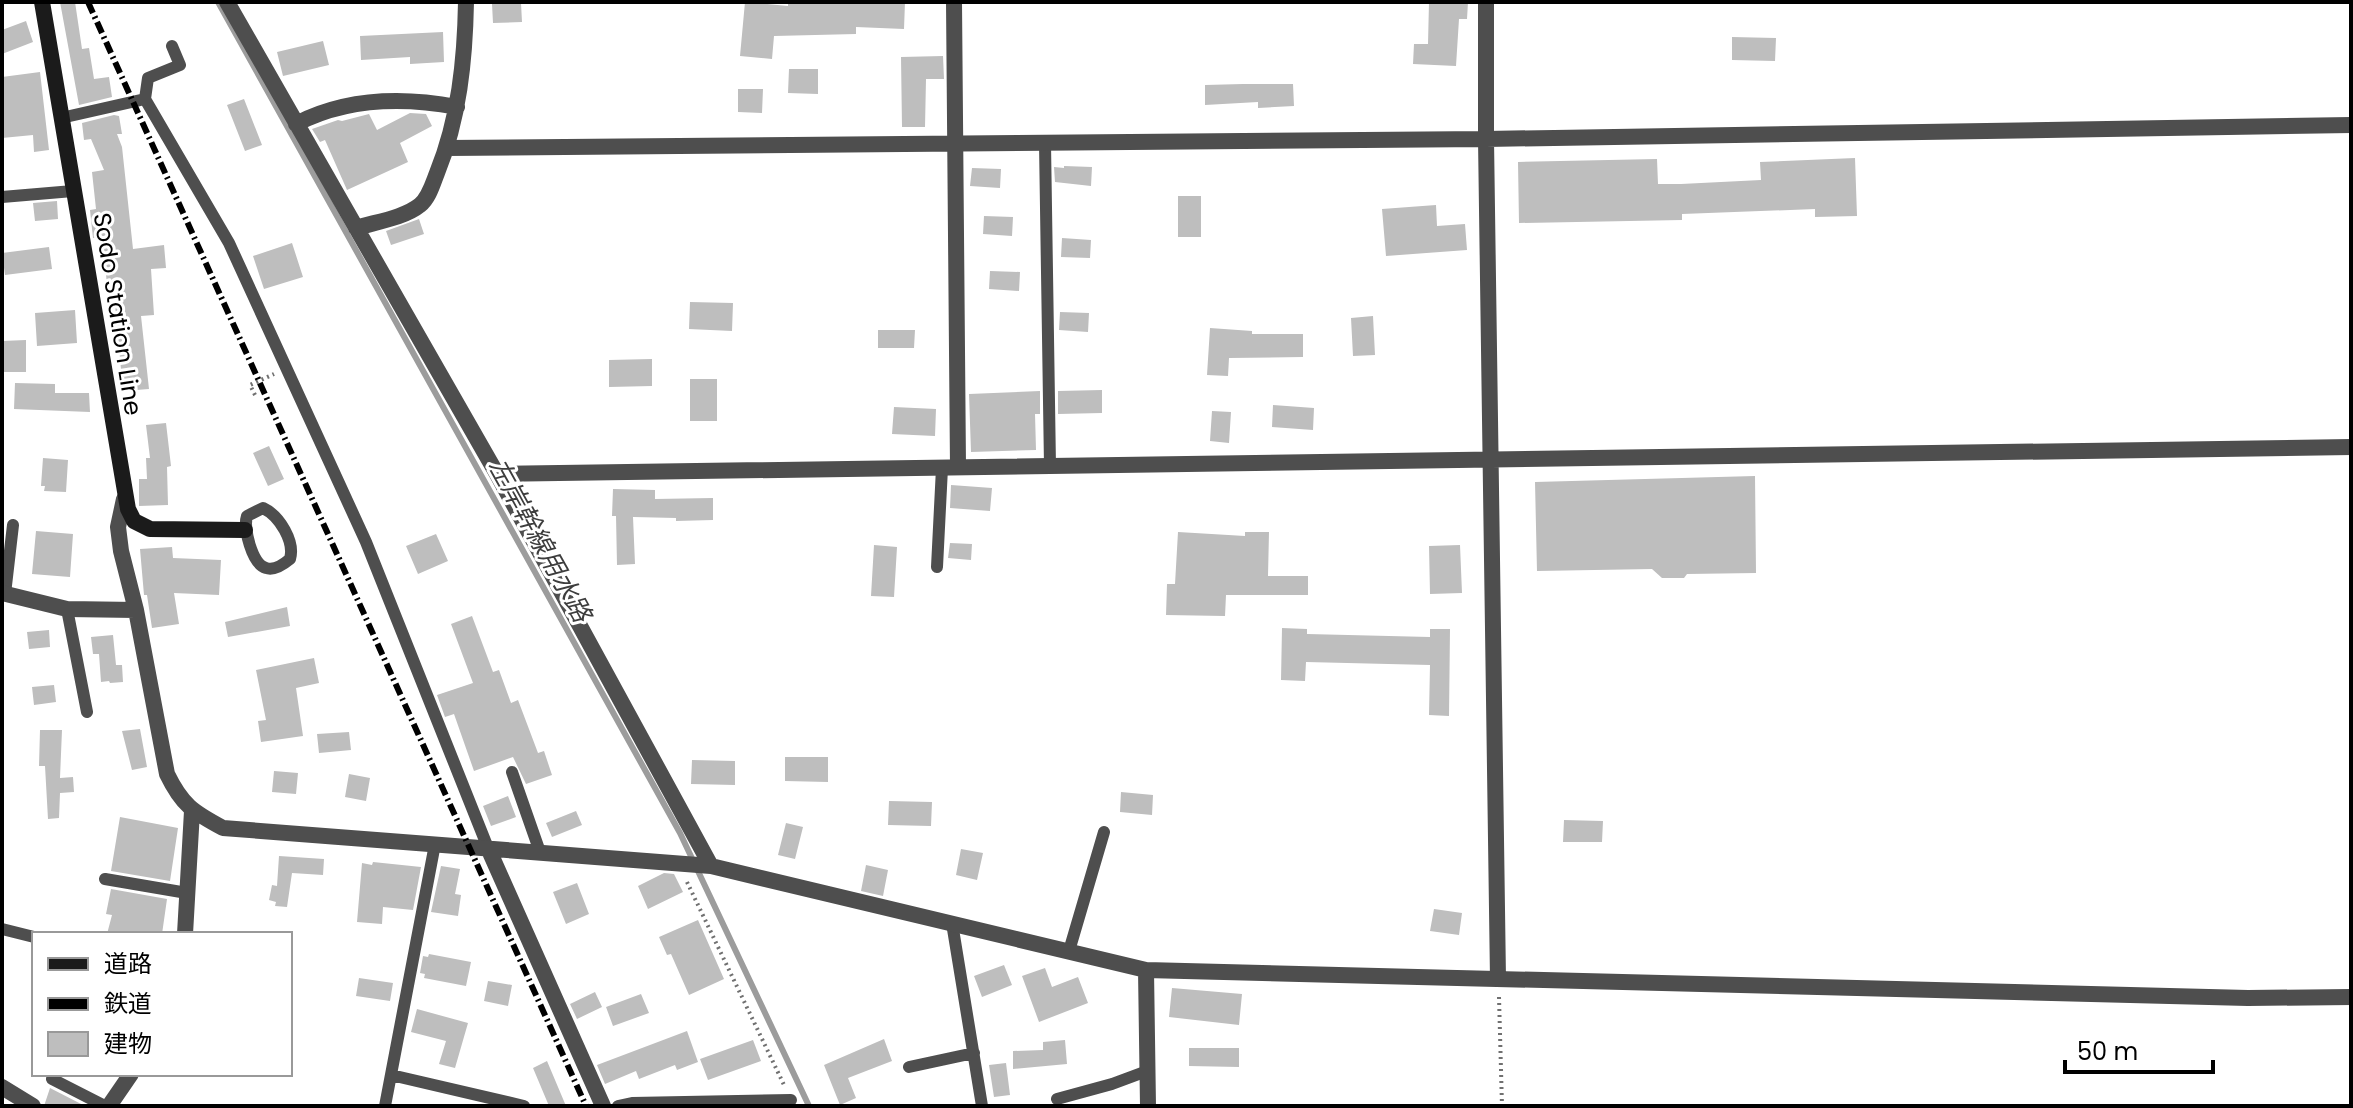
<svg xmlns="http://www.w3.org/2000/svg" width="2353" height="1108" font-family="Poppins,'Noto Sans JP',sans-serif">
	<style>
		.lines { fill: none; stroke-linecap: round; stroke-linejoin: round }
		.stream { stroke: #9c9c9c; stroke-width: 6 }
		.building { fill: #bebebe }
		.path { stroke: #707070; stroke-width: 4; stroke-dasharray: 2 4; stroke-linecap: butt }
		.service { stroke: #4e4e4e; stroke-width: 12 }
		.minor { stroke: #4e4e4e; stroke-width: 16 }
		.secondary { stroke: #1b1b1b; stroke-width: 16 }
		.rail { stroke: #000; stroke-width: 6; stroke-dasharray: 12 4 2 4; stroke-linecap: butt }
		.labels { text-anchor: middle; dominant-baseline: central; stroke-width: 6; stroke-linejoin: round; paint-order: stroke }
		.street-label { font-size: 24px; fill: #000; stroke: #fff }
		.water-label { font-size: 26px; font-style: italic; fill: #3d3d3d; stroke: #fff }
	</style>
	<rect width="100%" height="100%" fill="#fff"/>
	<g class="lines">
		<path class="stream" d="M218,2l462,831 129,273"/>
	</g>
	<path class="building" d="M60,2h15l7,47 7,-1 5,31 15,-2 3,20 -33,8z
		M745,2l43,4v-4h117l-1,27 -48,-2v7l-82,2 -2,23 -32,-3z
		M1429,2h39l-1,17h-8l-3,47 -43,-2 1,-20h14z
		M521,3l1,19 -29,1 -1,-19z
		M26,21l7,21 -31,12v-24z
		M443,32l1,30 -34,2v-7l-49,3 -1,-24z
		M1732,37l44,1 -1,23 -43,-1z
		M323,41l6,24 -46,11 -6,-24z
		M943,56l1,23h-18l-1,48h-23l-1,-70z
		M789,69h29v25l-30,-1z
		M40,72l9,78 -15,2 -1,-17 -31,3v-61z
		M1243,84h50l1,22 -36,2v-6l-53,3v-20z
		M738,89h25l-1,24 -24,-1z
		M244,99l18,46 -17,6 -18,-46z
		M410,113l16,1 6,12 -32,17 8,19 -61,28 -22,-50 -5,2 -8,-13 26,-9 4,1 27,-7 8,16z
		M114,115l5,1 3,18h-5l5,13 11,102 31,-4 2,23 -15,1 3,46 -13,1 8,73 -26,2 -10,-108 -6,1 -5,-47 -9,1 -3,-28 6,-1 -4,-37 12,-2 -13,-31 -7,1 -2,-17z
		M1855,158l2,58 -42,1v-8l-133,5v6l-163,3 -1,-61 139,-3 1,25h23l80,-4 -1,-18z
		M1064,166l28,1 -1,19 -36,-4 -1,-15 10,1z
		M972,168l29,1 -1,19 -30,-2z
		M1178,196h23v41h-23z
		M57,201l1,18 -23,2 -2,-18z
		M1436,205l1,21 28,-2 2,26 -81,6 -4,-47z
		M984,216l29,1 -1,19 -29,-2z
		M419,219l5,15 -33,11 -5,-14z
		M1062,238l29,2 -1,18 -29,-1z
		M292,243l11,34 -39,12 -11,-33z
		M49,247l3,22 -47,6 -3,-22z
		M990,271l30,1 -1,19 -30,-2z
		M690,302l43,1 -1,28 -43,-2z
		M75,310l2,33 -40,3 -2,-33z
		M1060,312l29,1 -1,19 -29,-2z
		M1373,316l2,39 -22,1 -2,-38z
		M1210,328l42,3v3h51v23l-74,1 -1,18 -21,-1z
		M878,330h37l-1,18h-36z
		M26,340v32h-24v-31z
		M652,359v27l-43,1v-27z
		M690,379h27v42h-27z
		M15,383l40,1v9h34l1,19 -76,-3z
		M1102,390v23l-44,1v-23z
		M1040,391v23h-5l1,36 -65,2 -2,-58z
		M1273,405l41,3 -1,22 -41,-3z
		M894,407l42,2 -1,27 -43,-2z
		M1212,411l19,1 -2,31 -19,-2z
		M166,423l5,43 -4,1 1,38 -29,1v-27h8l-1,-21h4l-4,-33z
		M269,446l15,33 -16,7 -15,-33z
		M43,458l25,2 -2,32 -22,-1 1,-5h-4z
		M1755,476l1,97 -69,1 -3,4h-22l-10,-9 -115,2 -2,-89z
		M951,485l41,3 -2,23 -40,-3z
		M613,489l42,1v9l58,-1v22l-37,1v-3l-43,-1 2,47 -18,1 -1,-49h-4z
		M36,531l37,3 -3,43 -38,-3z
		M1178,532l67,4v-4h24l-1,44h40v19h-82l-1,21 -59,-1 1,-31h8z
		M436,534l12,27 -30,13 -12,-28z
		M950,543l22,1 -1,16 -23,-2z
		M874,545l23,2 -3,50 -23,-1z
		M1460,545l2,48 -32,1 -1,-48z
		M172,547l1,11 48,2 -2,35 -45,-2 5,31 -27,4 -5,-33h-3l-4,-46z
		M287,607l3,19 -62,11 -3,-15z
		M472,616l21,56 6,-2 12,33 7,-3 20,53 6,-2 8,24 -26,9 -13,-27 -39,14 -20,-57 -9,3 -8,-22 36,-12 -22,-59z
		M1282,628l25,1v5l123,3v-8h20l-1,87 -20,-1 1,-50 -124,-3 -1,19 -24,-1z
		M49,630l1,17 -21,2 -2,-17z
		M113,635l3,30h6l1,17 -13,1 -1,-2 -8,1 -2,-28h-6l-2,-17z
		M314,658l5,25 -23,5 7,48 -42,6 -3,-21 8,-1 -10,-50z
		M54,685l2,17 -22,3 -2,-18z
		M140,729l7,38 -15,3 -10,-39z
		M40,730h22l-2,48 13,-1 1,15 -14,1 -1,25 -11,1 -3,-53h-6z
		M349,732l2,18 -32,3 -2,-19z
		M785,757h43v25l-43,-1z
		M692,760l43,1v24l-44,-1z
		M274,771l24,2 -2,21 -24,-2z
		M349,774l21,4 -4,23 -21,-4z
		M1121,792l32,3 -1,20 -32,-3z
		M508,796l8,21 -25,9 -8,-20z
		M889,801l43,1 -1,24 -43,-1z
		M576,811l6,14 -30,12 -6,-14z
		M120,817l58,11 -8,53 -59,-10z
		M1564,820l39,1 -1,21h-39z
		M786,823l17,4 -8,32 -17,-4z
		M961,849l22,4 -6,27 -21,-5z
		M279,856l45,3 -1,16 -31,-2 -5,34 -12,-1 1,-4 -7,-2 3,-15 5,1z
		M373,862l48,5 -8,43 -30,-3 -1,17 -25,-2 5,-59 10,2z
		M866,865l22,5 -5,26 -22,-5z
		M441,866l19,3 -5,25 6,1 -3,21 -27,-4z
		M664,873l10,1 9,18 -35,17 -10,-23z
		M577,883l12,31 -23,10 -13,-32z
		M111,889l56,10 -5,35h-55l5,-19 -6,-1z
		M1434,909l28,4 -3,22 -29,-4z
		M698,920l26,59 -35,16 -18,-41 -4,1 -8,-18z
		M429,954l42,8 -5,24 -42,-8 1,-4 -5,-1 3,-17 5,1z
		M1004,965l8,20 -30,12 -8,-21z
		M1045,968l7,19 26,-10 10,26 -49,19 -17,-46z
		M359,978l34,5 -3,18 -34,-5z
		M488,981l24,4 -4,21 -24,-5z
		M1172,988l70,6 -3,31 -70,-8z
		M595,992l7,15 -25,12 -7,-15z
		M641,994l8,19 -36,13 -7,-19z
		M417,1009l51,14 -13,45 -16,-4 7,-23 -35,-9z
		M687,1031l11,31 -21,8 -2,-5 -36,14 -3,-8 -31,13 -8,-19z
		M884,1039l8,22 -44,17 8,20 -16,7 -16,-40z
		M753,1040l8,21 -53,19 -8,-21z
		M1065,1040l2,24 -54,5v-18l30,-1v-8z
		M1189,1048h50v19l-50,-1z
		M547,1061l19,45h-17l-16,-38z
		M1006,1063l4,32 -16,2 -5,-32z
		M50,1088l35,18h-41z"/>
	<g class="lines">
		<path class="path" d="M255,395l-5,-10 24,-11
			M687,882l98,205
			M1499,997l3,109"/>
		<path class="service" d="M172,46l8,19 -32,13 -3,21 84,144 137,299 122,306
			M61,118l84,-19
			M1045,143l5,323
			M2,197l71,-6
			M263,508c17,8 32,34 27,51 -6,5 -16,12 -24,9 -14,-4 -23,-40 -19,-52z
			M937,567l5,-99
			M5,594l8,-69
			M67,609l20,103
			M512,772l28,80
			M105,879l82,14
			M952,923l30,183
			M2,929l32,8
			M1069,951l35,-119
			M909,1067l65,-14
			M391,1075l133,31
			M52,1079l53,27
			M1057,1099l55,-15 35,-13
			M385,1106l50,-262
			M618,1106l14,-3 159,-3"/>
		<path class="minor" d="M227,2l270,472 214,392
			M954,2l4,465
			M1486,2v137l12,840
			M296,124c50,-26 107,-27 161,-17
			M447,148l1039,-9 865,-14
			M356,228c19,-6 48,-10 64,-23 9,-7 13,-22 17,-32 22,-54 28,-113 29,-171
			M497,474l1854,-27
			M124,499l-6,28 3,24 15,59 31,164c15,31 26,38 56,54l488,38 435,104 1102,28 103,-1
			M2,593l65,16 69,1
			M488,848l115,258
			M185,934l7,-123
			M1146,970l2,136
			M2,1087l31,19
			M109,1106l22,-32"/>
		<path class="secondary" d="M42,2l86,507 6,12 16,8 95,1"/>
		<path class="rail" d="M88,2l498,1104"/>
	</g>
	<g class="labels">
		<g class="street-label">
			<text transform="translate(118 314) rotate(81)">Sodo Station Line</text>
		</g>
		<g class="water-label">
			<text transform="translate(540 540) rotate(61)">左岸幹線用水路</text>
		</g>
	</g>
	<rect width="2353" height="1108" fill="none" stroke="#000000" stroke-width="8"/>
	<rect x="32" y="932" width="260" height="144" fill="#ffffff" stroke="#999999" stroke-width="2"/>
	<rect x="48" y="958" width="40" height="12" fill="#1b1b1b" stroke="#999999" stroke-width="2"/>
	<text x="104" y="972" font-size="24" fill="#000000">道路</text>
	<rect x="48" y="998" width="40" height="12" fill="#000000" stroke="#999999" stroke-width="2"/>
	<text x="104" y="1012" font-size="24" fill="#000000">鉄道</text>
	<rect x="48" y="1032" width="40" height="24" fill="#bebebe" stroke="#999999" stroke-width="2"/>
	<text x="104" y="1052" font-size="24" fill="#000000">建物</text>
	<path d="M2065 1060v12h148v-12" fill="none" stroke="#000000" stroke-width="4"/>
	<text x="2077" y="1060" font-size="24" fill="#000000" stroke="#ffffff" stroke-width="6" paint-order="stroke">50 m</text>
</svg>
